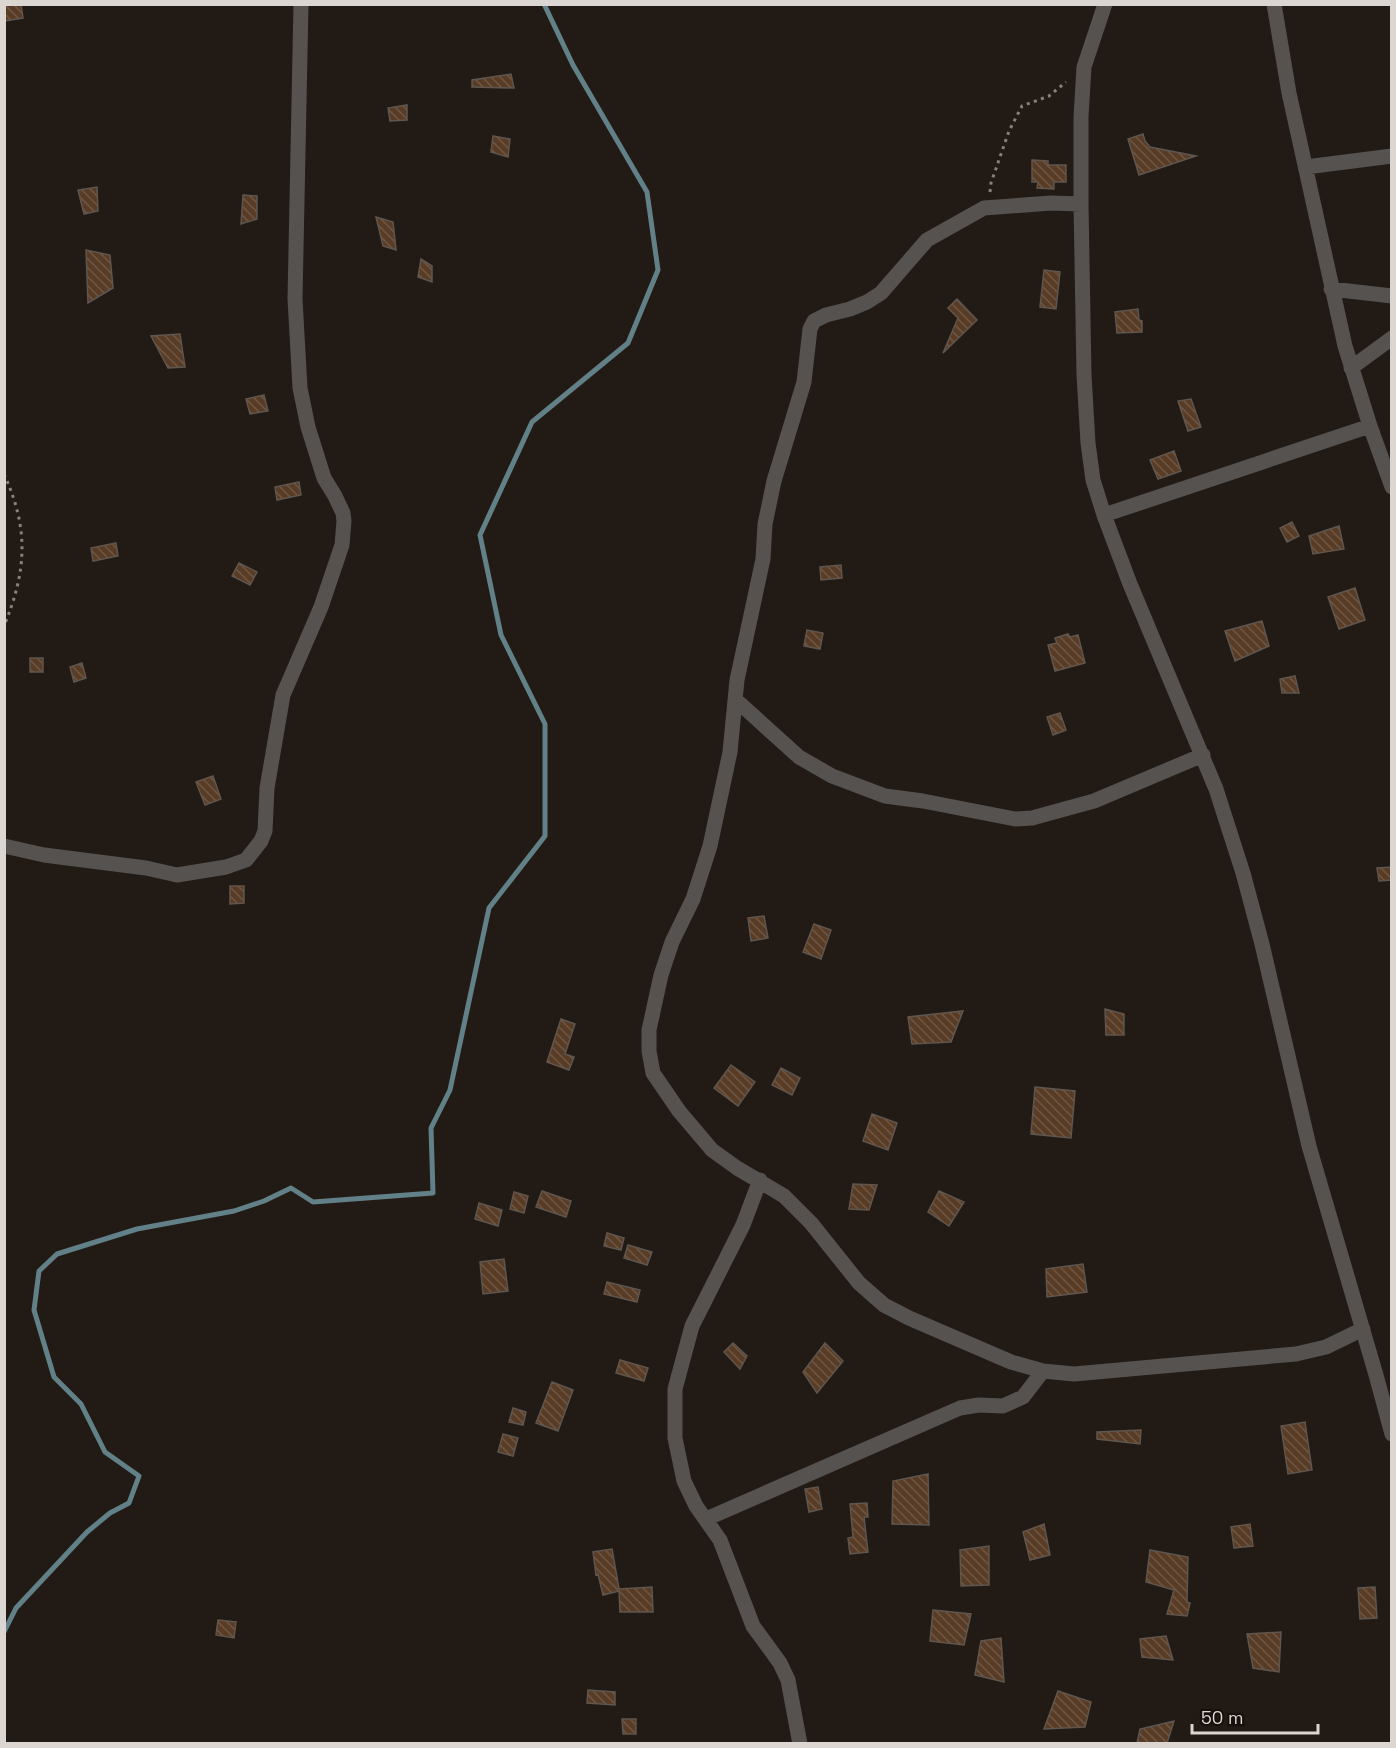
<svg xmlns="http://www.w3.org/2000/svg" width="1396" height="1748" font-family="'Space Grotesk',sans-serif">
	<style>
		.lines { fill: none; stroke-linecap: round; stroke-linejoin: round }
		.stream { stroke: #628088; stroke-width: 5 }
		.building { fill: url(#building-back-hatch); stroke: #5f564f; stroke-width: 1.5 }
		.path { stroke: #87817c; stroke-width: 3; stroke-dasharray: 3 4.5; stroke-linecap: butt }
		.minor { stroke: #56524f; stroke-width: 15 }
	</style>
	<defs>
		<pattern id="building-back-hatch" width="6" height="6" patternUnits="userSpaceOnUse" patternTransform="scale(1.5)"><rect width="6" height="6" fill="#583c25"/><path d="M-1 5l2 2M0 0l6 6M5-1l2 2" fill="none" stroke="#6f5744"/></pattern>
	</defs>
	<rect width="100%" height="100%" fill="#221a14"/>
	<g class="lines">
		<path class="stream" d="M4,1632l12,-24 71,-76 23,-19 19,-10 10,-27 -34,-24 -24,-48 -27,-27 -20,-67 5,-39 18,-17 80,-25 97,-18 30,-10 27,-13 22,14 120,-9 -2,-65 19,-38 39,-182 56,-72v-112l-44,-89 -21,-100 52,-113 96,-79 30,-73 -11,-78 -74,-127 -29,-61"/>
	</g>
	<path class="building" d="M4,4h17l2,14 -19,3z
		M511,74l3,14 -42,-1v-7z
		M407,105v15l-17,1 -2,-13z
		M1143,134l2,7 5,6 46,9 -57,19 -11,-36z
		M493,136l17,3 -2,18 -17,-5z
		M1032,160l16,1v4h18v17h-12v7l-17,-1 1,-6h-6z
		M97,187l1,24 -14,3 -6,-24z
		M243,195l14,1v23l-16,5z
		M376,217l17,5 3,28 -13,-4z
		M86,250l24,5 3,33 -25,15z
		M421,259l11,7v16l-14,-5z
		M1044,270l16,2 -4,37 -16,-2z
		M957,299l20,21 -34,33 15,-35 -10,-10z
		M1138,309l1,11 3,1v11l-25,1 -2,-21z
		M180,334l5,33 -17,1 -17,-32z
		M264,395l4,16 -18,3 -4,-15z
		M1191,399l10,28 -13,4 -10,-30z
		M1174,451l7,20 -23,8 -8,-19z
		M299,482l2,13 -24,5 -2,-13z
		M1292,522l7,14 -12,6 -7,-14z
		M1339,526l5,23 -31,5 -4,-18z
		M116,543l2,13 -25,5 -2,-13z
		M239,563l18,9 -7,13 -18,-9z
		M841,565l1,13 -21,2 -1,-13z
		M1355,588l10,32 -26,9 -11,-32z
		M1262,621l7,25 -34,15 -10,-30z
		M807,630l16,3 -3,16 -16,-3z
		M1068,634l2,3 8,-2 7,28 -30,8 -7,-26 9,-2 -2,-5z
		M30,658h13v14h-13z
		M82,663l4,15 -12,4 -4,-15z
		M1295,676l4,17h-17l-2,-14z
		M1060,713l6,17 -13,5 -6,-18z
		M213,776l8,23 -16,6 -9,-23z
		M1392,867v13l-13,1 -2,-13z
		M230,886h14v17l-14,1z
		M764,916l4,22 -17,3 -3,-23z
		M814,924l17,6 -10,29 -18,-7z
		M1105,1009l19,5v21h-18z
		M963,1011l-12,31 -39,2 -4,-27z
		M561,1019l14,5 -10,30 9,3 -5,13 -22,-8z
		M731,1065l24,17 -17,24 -24,-18z
		M781,1068l19,10 -8,17 -20,-10z
		M1035,1087l40,4 -4,47 -40,-4z
		M872,1114l25,9 -9,27 -25,-9z
		M853,1184l24,1 -8,25 -20,-1z
		M542,1191l29,10 -5,16 -30,-10z
		M939,1191l25,11 -15,24 -21,-14z
		M514,1192l14,4 -4,17 -14,-4z
		M479,1203l23,7 -4,16 -23,-7z
		M607,1233l17,5 -3,12 -17,-4z
		M628,1245l24,7 -5,13 -23,-7z
		M504,1259l4,32 -25,3 -3,-32z
		M1083,1264l4,28 -40,5 -1,-28z
		M607,1282l33,8 -3,12 -33,-8z
		M733,1343l14,13 -7,13 -16,-17z
		M825,1343l18,18 -26,32 -14,-21z
		M620,1360l28,8 -4,13 -28,-8z
		M552,1382l21,8 -15,41 -22,-8z
		M513,1408l13,4 -3,13 -14,-3z
		M1305,1422l7,48 -24,4 -7,-48z
		M1141,1430l-1,14 -43,-5v-7z
		M503,1434l15,4 -5,18 -15,-4z
		M928,1474l1,51 -37,-1 1,-43z
		M818,1487l4,22 -13,3 -4,-23z
		M867,1503l1,14h-4l4,35 -18,2 -2,-16 5,-1 -3,-33z
		M1044,1524l6,31 -20,5 -7,-28z
		M1250,1524l3,22 -19,2 -3,-21z
		M989,1546v39l-28,1 -1,-36z
		M612,1549l7,40 33,-2 1,25h-33l-1,-21 -16,4 -5,-21 -2,1 -3,-23z
		M1150,1550l38,7 -1,45 3,1 -3,13 -20,-2 7,-24 -28,-8z
		M1375,1587l2,31 -17,1 -2,-31z
		M933,1610l38,4 -7,31 -34,-4z
		M218,1620l18,2 -2,16 -18,-3z
		M1281,1632l-2,40 -26,-4 -6,-34z
		M1166,1636l7,24 -31,-3 -2,-18z
		M1001,1638l3,44 -29,-7 6,-34z
		M588,1690l27,2v13l-28,-2z
		M1058,1691l33,11 -6,25 -41,2z
		M622,1719h14v15h-13z
		M1174,1721l-7,22h-30l3,-14z"/>
	<g class="lines">
		<path class="path" d="M990,192l1,-9 18,-52 13,-25 27,-10 17,-14
			M4,474c25,55 23,96 0,152"/>
		<path class="minor" d="M1105,4l-21,63 -3,50v87l-30,-1 -67,5 -57,32 -46,53 -14,9 -17,7 -24,6 -12,6 -4,8 -6,53 -30,99 -9,43 -2,35 -26,121 -7,72 -20,94 -17,53 -21,43 -11,33 -12,55v21l4,22 26,38 33,39 25,18 47,28 27,27 48,60 25,22 25,13 102,44 32,9 31,3 222,-20 30,-7 37,-18
			M1274,4l15,89 56,253 25,80 22,61
			M1306,167l86,-11
			M1081,204l3,171 4,68 5,37 11,35 26,69 86,205 27,84 19,71 47,202 67,229 16,59
			M1331,289l61,7
			M1351,368l41,-30
			M1104,515l266,-89
			M736,700l63,57 33,19 53,20 38,5 92,18 17,-1 62,-17 109,-46
			M4,846l40,9 102,13 31,7 49,-8 20,-7 15,-19 4,-10 2,-43 16,-93 38,-88 21,-62 2,-24 -1,-8 -8,-17 -11,-18 -16,-51 -8,-39 -5,-89 6,-295
			M760,1180l-17,45 -51,101 -17,63v49l9,43 12,25 24,34 33,86 27,37 8,17 12,64
			M706,1519l254,-111 19,-3 24,1 20,-9 20,-26"/>
	</g>
	<rect width="1396" height="1748" fill="none" stroke="#dbd6d2" stroke-width="12"/>
	<path d="M1192 1724v9h126v-9" fill="none" stroke="#dbd6d2" stroke-width="3"/>
	<text x="1201" y="1724" font-size="18" fill="#dbd6d2" stroke="#18110b" stroke-width="4.5" paint-order="stroke">50 m</text>
</svg>
